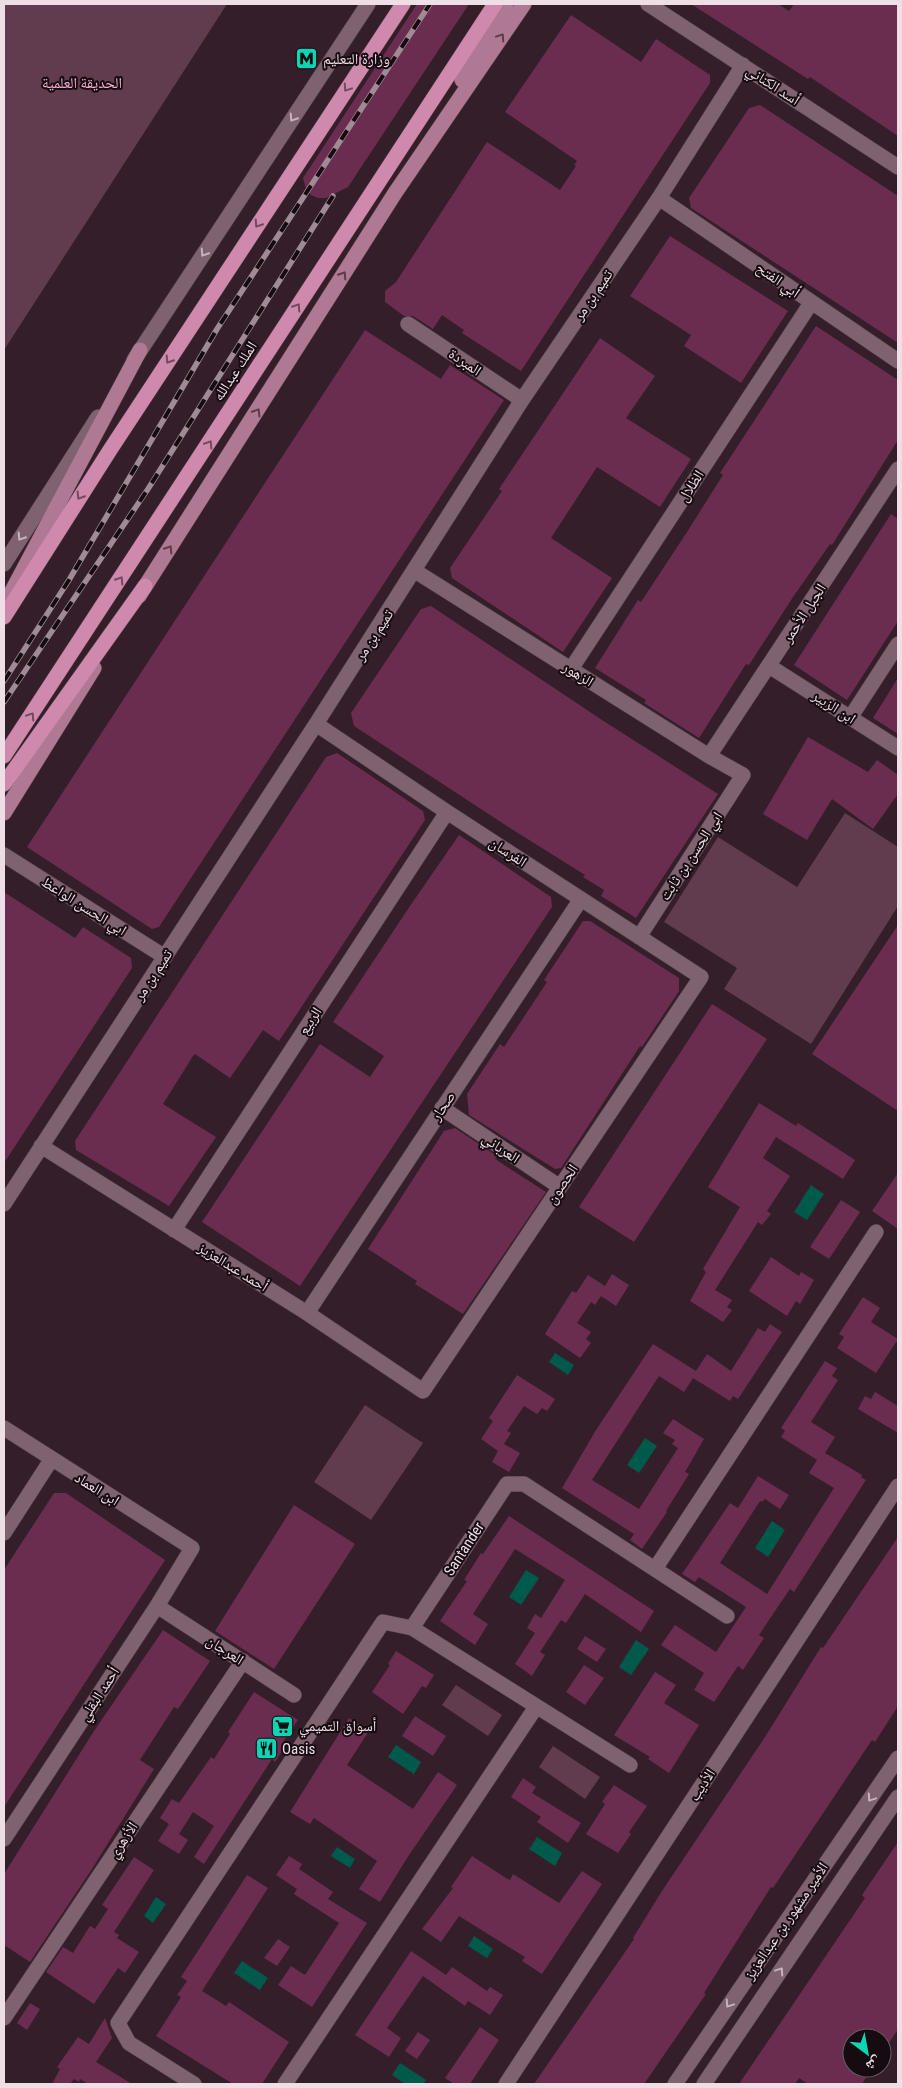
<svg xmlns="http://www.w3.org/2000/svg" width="902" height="2088" font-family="'Roboto Condensed','Noto Naskh Arabic',sans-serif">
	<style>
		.green { fill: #613b4e }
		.water { fill: #005a4b }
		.building { fill: #6b2d4f }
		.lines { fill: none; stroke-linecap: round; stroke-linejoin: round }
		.minor-casing { stroke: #4e3b45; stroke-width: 16 }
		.major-casing { stroke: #4e3b45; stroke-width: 16 }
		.highway-casing { stroke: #4e3b45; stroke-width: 16 }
		.minor { stroke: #7e626f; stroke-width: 15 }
		.major { stroke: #af7994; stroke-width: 15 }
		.highway { stroke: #cf89ac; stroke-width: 15 }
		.rail-casing { stroke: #9e8b95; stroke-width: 5.5 }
		.rail { stroke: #160b10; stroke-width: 4; stroke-dasharray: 11; stroke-linecap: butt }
		.oneway { stroke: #5b3c4b }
		.oneway2 { stroke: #724a5e }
		.oneway3 { stroke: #c7b3bc }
		.labels { text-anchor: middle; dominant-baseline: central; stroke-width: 4; stroke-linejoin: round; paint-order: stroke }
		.poi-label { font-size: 15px; fill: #eedee6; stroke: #160b10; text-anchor: start }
		.park-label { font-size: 15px; fill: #fcafd5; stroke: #160b10 }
		.street-label { font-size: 15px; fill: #eedee6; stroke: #160b10 }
	</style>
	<rect width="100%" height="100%" fill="#341e29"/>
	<path class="green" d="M4,4h223l-223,346z
		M845,813l53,34v59l-87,138 -87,-55 13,-21 -73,-46 54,-85 79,50z
		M365,1405l58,38 -52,77 -57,-38z
		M456,1685l46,30 -14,21 -46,-31z
		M553,1746l47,31 -15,22 -46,-32z"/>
	<path class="water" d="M811,1185l13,9 -17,26 -13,-8z
		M555,1353l19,12 -6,10 -19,-13z
		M645,1438l12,8 -18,27 -12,-8z
		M772,1521l13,9 -17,27 -13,-9z
		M526,1570l13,8 -18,27 -12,-8z
		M636,1640l13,9 -18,26 -12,-8z
		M396,1745l25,17 -7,12 -26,-17z
		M537,1837l25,16 -7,13 -26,-17z
		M337,1847l18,12 -5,9 -19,-12z
		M156,1897l10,7 -13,19 -9,-7z
		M474,1936l19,13 -6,9 -19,-12z
		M242,1961l26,17 -8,12 -26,-17z
		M400,2063l26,17 -3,4h-18l-13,-9z"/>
	<path class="building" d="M417,4h52l-121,183 -22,11h-8l-7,-3 -5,-6 -3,-11z
		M691,4h87l11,7 5,-7h104v132l-88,-59 -2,2z
		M571,15l70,47 15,-23 54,36v8l-189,288 -59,-38 2,-3 -22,-15 -9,14 -20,-13h-9l-19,-14v-11l11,-9 91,-140 73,48 16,-24 -2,-1 3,-4 -72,-49z
		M760,105l138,91v147l-207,-135 -2,-10 60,-90z
		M670,236l118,75 -47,72 -57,-37 7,-11 -61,-39z
		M816,326l82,54v60l-66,105 -2,-1 -37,53 -44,68 -3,-1 -47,74 -55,-35 2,-3 -51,-32 43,-68 3,2 46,-70 36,-57 -3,-2z
		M365,330l76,49 9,-14 54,35 -332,507 -13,20 -7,2 -125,-82z
		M600,338l55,38 -29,42 65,41 -31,48 -63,-40 -46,71 61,40 -49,74 -111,-74 -2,-10 52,-77 -3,-2z
		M891,514l7,5v102l-51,79 -53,-35z
		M431,606l171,114 116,74 -82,124 -35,-22 3,-6 -21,-13 2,-2 -75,-47 -156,-102 -3,-13 70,-104z
		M898,678v56l-25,-16z
		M808,737l60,35 9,-12 21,15v19l-25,35 -41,-30 -25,41 -44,-26z
		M337,753l86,58 2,9 -146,221 -16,-11 -33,48 -35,-24 -2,2 -30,48 53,33 -47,69 -93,-56 -1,-9 251,-384z
		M459,835l92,62 1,10 -252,379 -98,-64 118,-178 50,33 14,-21 -51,-34 77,-116z
		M4,892l71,46 8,-11 48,31 1,10 -128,195z
		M583,921h7l89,57v13l-37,56 -2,-1 -79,122 -6,1 -86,-54 -2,-21 33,-50 4,3 43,-65 -3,-2z
		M898,925v186l-86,-57z
		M712,1004l55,35 -133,203 -55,-35z
		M759,1103l37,23 2,-3 57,37 -12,19 -67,-42 -13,21 27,18 -23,35 4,3 -9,11 -4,-3 -43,68 17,10 -5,7 5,3 -9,12 -33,-21 16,-29 -3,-3 37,-62 -32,-20z
		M455,1128l42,28 -2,3 51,33 -83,122 -48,-30 2,-3 -49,-32 76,-118z
		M898,1173v56l-26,-18z
		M841,1200l19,12 -31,47 -19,-12z
		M771,1257l28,19 2,-4 13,8 -14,24 -4,-3 -9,15 -38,-25z
		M612,1274l17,11 -13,21 -15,-10 -6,9 -4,-3 -14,21 14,9 -5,7 5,4 -11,15 -35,-24 27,-43 4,2 12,-18 17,11z
		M863,1297l17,11 -9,14 27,17 -22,34 -39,-25 7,-11 -5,-3z
		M770,1324l12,8 -44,67 -5,-3 -3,5 -37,-23 -9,14 -25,-16 -67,104 47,29 39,-61 -6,-4 3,-4 -12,-7 10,-14 31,20 -19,33 4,2 -23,37 1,1 -25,37 -12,-9 4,-6 -72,-46 34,-58 57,-86 43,27 11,-17 24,17 27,-43 7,4z
		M825,1361l12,7 -5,8 6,4 -27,42 24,15 -10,16 37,22 -1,2 5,3 -72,112 -4,-3 -13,19 -18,27 5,3 -21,32 -5,-4 -24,36 -20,-12 10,-17 -43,-28 14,-20 41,27 30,-45 -47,-30 -4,5 -13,-8 48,-71 8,5 20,-32 31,19 -9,14 -15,-10 -3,3 -2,-1 -40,62 47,31 67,-106 -25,-15 8,-13 -36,-23 4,-6 -4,-3z
		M517,1375l38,24 -8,12 -5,-3 -5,6 -13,-8 -17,25 4,2 -7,11 16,9 -11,19 -17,-10 6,-11 -17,-12 12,-18 -4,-3z
		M875,1392l23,14v27l-40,-24 7,-13 6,3z
		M54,1493h12l99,67 -161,247v-237z
		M294,1505l61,39 -81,125 -59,-38z
		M509,1516l145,95 -13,21 -56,-38 -19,29 -5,-3 -21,32 5,3 -13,21 -4,-3 -13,-9 20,-31 -8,-5 8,-14 6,4 24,-38 -50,-31 -42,65 15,10 -13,21 -35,-24 27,-40 -3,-1 17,-27 2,1z
		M898,1537v169l-23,36 -3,-2 -99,148 -2,-1 -67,106 2,1 -62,90h-110l100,-145 -1,-1 29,-47 103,-154 56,-90 2,1z
		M163,1630l47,31 -32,48 -4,-2 -34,53 14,9 -62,100 -62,93 -26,-17v-71l90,-143z
		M585,1636l21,13 -9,13 -20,-13z
		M396,1651l38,24 -8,13 -4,-2 -19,28 -31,-22 18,-27 -2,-1z
		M584,1665l20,13 -19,27 -19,-13z
		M655,1672l21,13 -12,18 35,22 -30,48 -21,-14 2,-2 -36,-22z
		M254,1692l44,28 -15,22 3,3 -11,17 -3,-3 -68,105 -10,-7 20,-31 -21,-14 -14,22 9,6 -9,14 -21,-13 11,-17 -9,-6 12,-19 7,4 32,-46 3,2 16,-25 -2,-2z
		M415,1716l31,20 -13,20 -31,-20z
		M349,1718l20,13 -22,34 66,44 25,-37 19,13 -50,73 -27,44 -21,-13 18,-28 -63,-43 -4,6 -20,-12z
		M523,1778l13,9 -4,6 49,30 -13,20 -31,-21 4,-5 -30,-20z
		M614,1785l33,21 -18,26 2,2 -13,19 -32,-19 19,-30 -3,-2z
		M898,1842v187l-16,25v-16h-30v30h20l-10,16h-54l-9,-6 -4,6h-56l126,-186 -3,-3z
		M289,1856l13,8 -3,5 34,23 -5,7 39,24 -55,84 -34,-22 13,-19 14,9 34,-52 -45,-29 3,-5 -21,-14z
		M472,1856l34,22 4,2 3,-6 46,29 23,-32 20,13 -60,90 -20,-13 3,-4 -66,-41 -18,26 -19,-13 31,-41 -2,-1z
		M134,1857l20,13 -40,62 5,3 -2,3 22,14 -14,21 -7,-5 -24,36 -48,-32 17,-25 10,6 17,-27 5,3 13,-20 -6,-4z
		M247,1875l21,13 -66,103 24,15 3,-4 60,40 -27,42h-29l-77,-48 25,-39 -4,-2 10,-14 -6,-4z
		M278,1939l12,8 -13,19 -13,-8z
		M411,1951l35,24 6,-8 35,24 3,-4 13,8 -13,20 -22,-14 -3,5 -42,-30 -36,52 14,10 -12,19 -34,-22z
		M30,2003l10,6 -13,21 -10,-7z
		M105,2018l7,20 -16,24 36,22h-44l-8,-5 -1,3 -5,-3 -4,5h-18l8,-15 -3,-2 21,-30 11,7z
		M480,2027l19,13 -29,44h-16l-9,-6z
		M418,2032l12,8 -13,19 -12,-8z"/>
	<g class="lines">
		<defs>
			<path id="minor" d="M648,4l250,163
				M659,198l239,163
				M408,324l114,76
				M134,360l234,-356
				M4,564l94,-147
				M415,571l294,185 34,19 -104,162
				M769,666l129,82
				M571,669l240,-366
				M850,718l48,-74
				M709,756l189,-287
				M4,855l161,102
				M442,1108l118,79
				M41,1146l266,167 116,78 278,-414 -254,-165 -131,-88
				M4,1204l312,-480 206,-324 137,-202 84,-133
				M174,1230l273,-418
				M307,1313l274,-414
				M4,1428l188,120 -35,58 -153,233
				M4,1533l47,-73
				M655,1569l221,-337
				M157,1606l137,89
				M412,1628l95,-144h17l203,132
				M4,2018l239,-357
				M194,2084l-65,-41 -11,-20 265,-401 29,6 218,137
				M285,2084l251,-377
				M506,2084l392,-598
				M675,2084l223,-326
				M704,2084l194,-287"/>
			<path id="major" d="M462,80l44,-76
				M139,596l256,-403 129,-189
				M4,606l136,-256
				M4,813l90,-145"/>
			<path id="highway" d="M4,617l106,-167 293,-446
				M4,756l491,-752
				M4,784l141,-198"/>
		</defs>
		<use href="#minor" class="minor-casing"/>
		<use href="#major" class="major-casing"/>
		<use href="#highway" class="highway-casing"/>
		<use href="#minor" class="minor"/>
		<use href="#major" class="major"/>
		<use href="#highway" class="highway"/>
		<defs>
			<path id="rail" d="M4,681l65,-101 148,-251 213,-325
				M4,702l144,-213 185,-293"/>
		</defs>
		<use href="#rail" class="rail-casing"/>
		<use href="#rail" class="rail"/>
	</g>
	<defs><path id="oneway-chevron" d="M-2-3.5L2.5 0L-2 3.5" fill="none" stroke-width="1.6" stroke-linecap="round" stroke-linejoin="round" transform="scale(1.25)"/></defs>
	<g class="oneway">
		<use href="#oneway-chevron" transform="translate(501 37) rotate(-56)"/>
		<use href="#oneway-chevron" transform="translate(343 275) rotate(-57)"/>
		<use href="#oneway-chevron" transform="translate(257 412) rotate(-58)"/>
		<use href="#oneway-chevron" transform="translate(169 549) rotate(-57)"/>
	</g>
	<g class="oneway2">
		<use href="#oneway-chevron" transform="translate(347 88) rotate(124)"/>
		<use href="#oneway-chevron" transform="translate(258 224) rotate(123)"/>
		<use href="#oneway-chevron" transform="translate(297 307) rotate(-57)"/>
		<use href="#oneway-chevron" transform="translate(169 360) rotate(123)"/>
		<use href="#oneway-chevron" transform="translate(209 444) rotate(-57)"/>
		<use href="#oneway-chevron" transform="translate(80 496) rotate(122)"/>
		<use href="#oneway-chevron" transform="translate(120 580) rotate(-57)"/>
		<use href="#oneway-chevron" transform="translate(31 716) rotate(-56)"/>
	</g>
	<g class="oneway3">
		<use href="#oneway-chevron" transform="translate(293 118) rotate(123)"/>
		<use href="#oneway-chevron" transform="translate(204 253) rotate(123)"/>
		<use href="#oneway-chevron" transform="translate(21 537) rotate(123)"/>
		<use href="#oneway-chevron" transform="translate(871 1798) rotate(124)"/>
		<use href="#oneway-chevron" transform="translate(780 1971) rotate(-56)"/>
		<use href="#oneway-chevron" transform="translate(729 2004) rotate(124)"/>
	</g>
	<defs>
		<symbol id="metro-square" viewBox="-11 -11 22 22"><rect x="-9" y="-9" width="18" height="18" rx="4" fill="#0fd5b4" stroke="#160b10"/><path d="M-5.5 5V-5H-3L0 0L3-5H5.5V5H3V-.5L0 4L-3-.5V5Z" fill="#111"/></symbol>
		<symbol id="supermarket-square" viewBox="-11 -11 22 22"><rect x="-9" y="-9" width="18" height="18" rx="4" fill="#0fd5b4" stroke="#160b10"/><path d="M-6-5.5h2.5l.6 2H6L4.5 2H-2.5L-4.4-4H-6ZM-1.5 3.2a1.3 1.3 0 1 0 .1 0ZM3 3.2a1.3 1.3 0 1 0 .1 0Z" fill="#111"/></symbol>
		<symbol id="restaurant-square" viewBox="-11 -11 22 22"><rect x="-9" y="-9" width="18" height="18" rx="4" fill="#0fd5b4" stroke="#160b10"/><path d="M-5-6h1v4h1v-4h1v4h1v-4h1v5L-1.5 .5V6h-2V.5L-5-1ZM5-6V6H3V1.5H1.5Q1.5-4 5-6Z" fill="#111"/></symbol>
	</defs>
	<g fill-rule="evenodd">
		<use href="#metro-square" x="294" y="46" width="25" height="25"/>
		<use href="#supermarket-square" x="270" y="1714" width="25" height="25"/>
		<use href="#restaurant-square" x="254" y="1736" width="25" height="25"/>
	</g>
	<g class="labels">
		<g class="poi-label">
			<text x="323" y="59">وزارة التعليم</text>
			<text x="299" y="1726">أسواق التميمي</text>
			<text x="282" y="1749">Oasis</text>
		</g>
		<g class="park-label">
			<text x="82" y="83">الحديقة العلمية</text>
		</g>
		<g class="street-label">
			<text transform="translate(773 85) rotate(33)">أسد الكناني</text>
			<text transform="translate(778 280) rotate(35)">أبي الفتح</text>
			<text transform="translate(593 295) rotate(-56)">تميم بن مر</text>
			<text transform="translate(465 362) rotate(34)">المبردة</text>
			<text transform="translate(235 371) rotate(-57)">الملك عبدالله</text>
			<text transform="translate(691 486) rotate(-57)">الظلال</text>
			<text transform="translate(804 613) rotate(-57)">الجبل الأحمر</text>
			<text transform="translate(374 635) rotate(-57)">تميم بن مر</text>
			<text transform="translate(578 674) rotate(32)">الزهور</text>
			<text transform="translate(834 707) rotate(33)">ابن الزبير</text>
			<text transform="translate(508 852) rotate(33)">الفرسان</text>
			<text transform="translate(691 856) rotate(-57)">ابي الحسن بن ثابت</text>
			<text transform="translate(84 906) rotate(32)">ابي الحسن الواعظ</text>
			<text transform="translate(153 975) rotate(-57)">تميم بن مر</text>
			<text transform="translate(310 1021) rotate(-57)">الربيع</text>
			<text transform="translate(443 1106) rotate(-56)">صحار</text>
			<text transform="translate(501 1148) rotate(34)">العرباني</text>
			<text transform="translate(562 1184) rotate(-56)">الحصون</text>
			<text transform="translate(233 1267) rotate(32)">أحمد عبدالعزيز</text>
			<text transform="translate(97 1489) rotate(32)">ابن العماد</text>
			<text transform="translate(464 1549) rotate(-57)">Santander</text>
			<text transform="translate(225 1650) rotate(33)">العرجان</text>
			<text transform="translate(99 1694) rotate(-57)">أحمد البقلي</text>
			<text transform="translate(702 1785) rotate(-57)">الأديب</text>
			<text transform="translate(123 1840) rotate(-56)">الأزهري</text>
			<text transform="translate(786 1921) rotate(-56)">الأمير مشهور بن عبدالعزيز</text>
		</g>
	</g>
	<rect width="902" height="2088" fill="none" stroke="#eedee6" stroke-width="10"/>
	<g transform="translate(867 2053) rotate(148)"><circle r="24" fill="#160b10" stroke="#6c5f66"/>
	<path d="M0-4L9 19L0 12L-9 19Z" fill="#0fd5b4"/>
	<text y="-8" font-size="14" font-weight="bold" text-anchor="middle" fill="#eedee6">ش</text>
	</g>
</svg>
